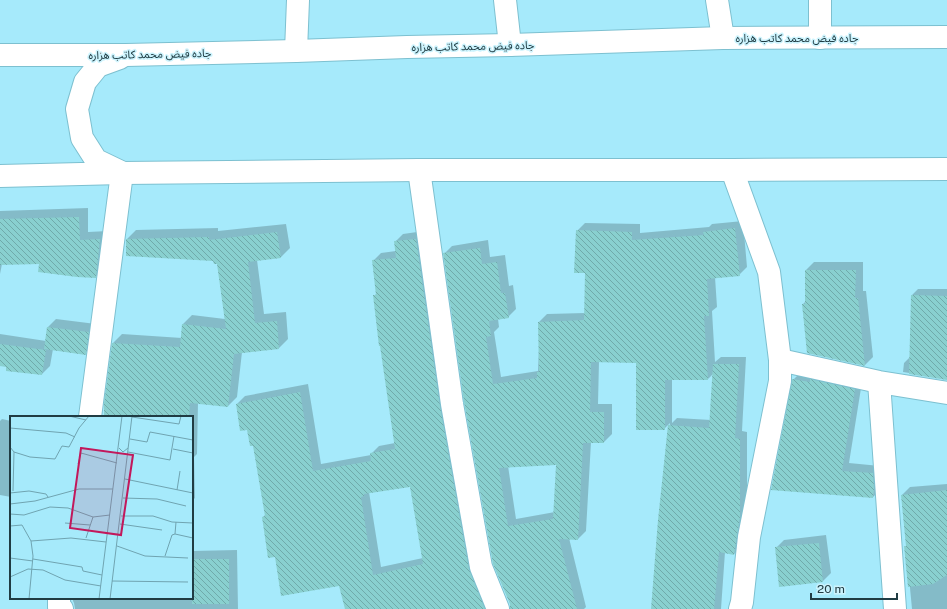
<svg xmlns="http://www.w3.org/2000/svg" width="947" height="609" font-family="'Public Sans','Noto Sans Arabic',sans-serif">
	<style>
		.shadow { fill: #0003; fill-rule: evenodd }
		.building { fill: url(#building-back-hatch); fill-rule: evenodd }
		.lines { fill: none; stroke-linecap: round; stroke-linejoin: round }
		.street-casing { stroke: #7dc0d0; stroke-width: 24 }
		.primary-casing { stroke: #7dc0d0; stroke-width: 24 }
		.street { stroke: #fff; stroke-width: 22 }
		.primary { stroke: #fff; stroke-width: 22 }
		.labels { text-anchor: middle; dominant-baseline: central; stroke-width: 3; stroke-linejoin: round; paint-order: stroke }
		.street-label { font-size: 11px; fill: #203c43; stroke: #cbf3fd }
		.inset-road { fill: none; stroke: #70a4b1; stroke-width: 1 }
		.view { fill: #c2185b; fill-opacity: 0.15; stroke: #c2185b; stroke-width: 2 }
		.inset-edge { fill: none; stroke: #203c43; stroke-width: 2 }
	</style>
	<defs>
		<pattern id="building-back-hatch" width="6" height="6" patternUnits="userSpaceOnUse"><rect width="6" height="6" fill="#89d0cf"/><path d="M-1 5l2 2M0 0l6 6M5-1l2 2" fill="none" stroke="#70aaaa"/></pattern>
	</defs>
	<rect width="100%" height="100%" fill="#a6eafb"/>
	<path class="shadow" d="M88,208v24l20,-1 -4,37 -9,9 -55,-14 -38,1 -2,10v-63z
		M743,221l4,46 -8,8 -24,2 2,30 -5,4 3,51 6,-5h25l-4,74 5,1v77l-5,38 -8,7 -9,-2 -4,57h-69l7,-89 11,-97 -6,6 -27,-67 -38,-1 -1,43h14v30l-8,8h-13l-5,89 -8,8 -9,-1 17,69 -2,2h-73l-67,-355 8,-8 36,-6 2,17 15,-2 4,31 4,-1 3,24 -8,8 -10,2 1,8 -5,5 7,45 37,-6 1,-21v-28l8,-8 38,-1 1,-41 -9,-41 8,-8 55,1v9l69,-6 3,-3zM713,374l-2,46 -34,-2 -5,5v-44h36zM557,464l-2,48 -39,7 -8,-53z
		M286,224l4,24 -9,9 -24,3 7,54 22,-2 2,27 -9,9 -37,4 -5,45 -9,9 -30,-3 -1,51 -3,3 1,41 -3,3v-84h-87l8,-74 9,-9 60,4 1,-14 9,-9 33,4 -7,-57 -4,-2 -87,-21 9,-9 82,-2v3z
		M424,231l73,378h-151l-6,-24 -64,-29 -13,-39 3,-3 -12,-70 -6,-15 -11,-25 8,-8 63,-12 13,80 50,-9v-1l8,-8 16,-3 -21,-147 3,-3 -4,-32 8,-8 15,-2 -1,-9 8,-8zM411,486l12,72 -42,9 -12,-75z
		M814,262h49v29h3l7,66 -8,8 -57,-13 -5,-48 3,-3v-31z
		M918,289h29v90l-44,-7 1,-9 6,-6 2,-62z
		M56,319l40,5 -3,22 -8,7 -32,-4 -3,17 -8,8 -42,-9v-31l46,7 2,-14z
		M801,372l61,10 -13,81 31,3v24l-7,7 -101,-8 21,-109z
		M2,419l9,2v76l-11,-2v-74z
		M947,484v125h-35l-6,-63 1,-1 -5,-50 8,-8z
		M826,535l5,38 -8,8 -47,-33 8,-8z
		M237,550l1,59h-163l-1,-6 -1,-2v-3h119v-47z"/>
	<path class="building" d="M79,217l1,23 20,-1 -4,39 -19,-1 -39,-5 1,-8 -39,1v-46z
		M735,228l5,48 -33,3 2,37h-5l4,64h-43v50h-29v-67l-45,-1 -1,50h14v31h-21l-5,97 -19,-1 18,70h-67v-5l-17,-40 -29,-162 -21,-149 37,-5 2,16 15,-2 4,31h4l4,25 -20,3 2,15 -5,1 7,47 44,-6v-6h2l-1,-50 46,-2 1,-47h-11l2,-43 56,2v8l72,-5 -1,-3zM556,465l-3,54 -45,7 -9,-58z
		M277,232l4,26 -33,4 7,61 22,-2 2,28 -45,5 -6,53 -38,-4 -1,14h-85v-14l8,-60 68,4 2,-23 44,5 -9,-65h-3l-1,-3 -87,-5v-17l83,-2v3z
		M416,239l24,167 29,163 16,40h-140l-6,-23 -58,10 -6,-39 -7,1 -6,-41 3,-1 -12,-70h-3l-3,-16 -7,1 -4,-27 64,-12 13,79 58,-10 -1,-8 25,-4 -15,-103h-1l-6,-51h3l-4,-35 24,-2 -2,-17zM410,487l13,77 -50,11 -12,-78 3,-1v-2z
		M805,270h51l-1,28h3l7,68 -58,-13 -5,-49h3z
		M911,295l36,1v84l-38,-6z
		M47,327l42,5 -3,23 -42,-6z
		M0,344l46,6 -4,25 -36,-4v-4l-6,-1z
		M713,364h26l-4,74 5,1v78l-6,38 -15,-3 -5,57h-63l7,-89 10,-95 41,3z
		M792,379l18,3v-3l45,10 -13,82 31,2 1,16 -1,9 -102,-8z
		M947,490v85l-14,9 -25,3 -4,-41h2l-5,-51z
		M819,543l4,39 -44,5 -4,-40z
		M192,559h37v45h-37z"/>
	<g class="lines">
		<defs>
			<path id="street" d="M505,0l5,45
				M717,0l6,38
				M820,0v38
				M296,51l2,-51
				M419,170l33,234 29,163 17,42
				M732,170l37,102 11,88v21l-31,156 -7,65 -2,7
				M780,360l99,22 68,11
				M879,382l16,227
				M90,417l32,-244
				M59,598v9l3,2"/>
			<path id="primary" d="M0,55h126l170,-4 111,-4 103,-2 213,-7 224,-1
				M120,58l-22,8 -13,16 -8,27 5,29 14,22 25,12
				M0,176l122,-3 297,-3h313l215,-1"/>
		</defs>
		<use href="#street" class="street-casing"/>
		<use href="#primary" class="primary-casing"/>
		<use href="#street" class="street"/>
		<use href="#primary" class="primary"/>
	</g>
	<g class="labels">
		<g class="street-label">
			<text x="797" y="38">جاده فیض محمد کاتب هزاره</text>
			<text transform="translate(473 46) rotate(-1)">جاده فیض محمد کاتب هزاره</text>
			<text transform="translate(150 54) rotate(-1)">جاده فیض محمد کاتب هزاره</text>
		</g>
	</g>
	<g transform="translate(10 416)">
		<rect width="183" height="183" fill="#a6eafb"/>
		<path class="inset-road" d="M59,0l17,4M122,1l47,7 2,-8M0,12l56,5 9,4M120,23l17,3 3,-10 43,8M0,31l4,5 16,5 25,2 7,-13 7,1 10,-19 10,-12M109,32l4,4 5,-4M163,33l20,4M118,36l42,8 4,-24M68,48l3,-11 36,10M115,63l68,14M167,74l3,-19M3,75l1,-39M0,77l19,-2 17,3 2,3M113,82l34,1 29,7M0,88l25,-3 44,-12h34M0,98l14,1 26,-8 18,1 25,9 17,-2M111,100h32l19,6 21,1M55,107l25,2M110,108l42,6M0,110l12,-1 9,16 2,15 -4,43M165,118l18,4M76,122l7,-21M21,125l40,-3 35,4M107,130l28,10 43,2M155,140l7,-21 3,-1 1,-12M0,142l23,3M23,143l49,8 1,4 19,4M0,161l18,-8 15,1 22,10 36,6M102,165l76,1M89,183l23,-183M100,183l22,-183"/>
		<path class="view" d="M71,32l52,7 -12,80 -51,-7z"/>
		<rect width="183" height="183" class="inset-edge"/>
	</g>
	<path d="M811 593v6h86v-6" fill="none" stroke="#203c43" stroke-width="2"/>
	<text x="817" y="593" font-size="12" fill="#203c43" stroke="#cbf3fd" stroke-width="3" paint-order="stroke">20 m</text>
</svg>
